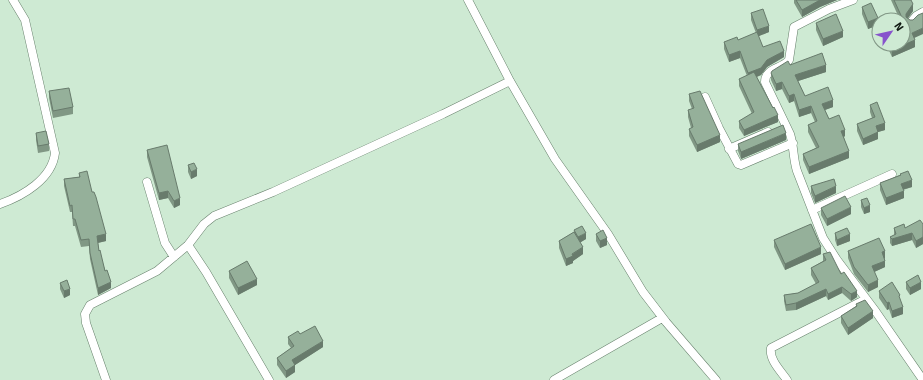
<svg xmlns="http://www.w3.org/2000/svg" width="923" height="380" font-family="Signika,sans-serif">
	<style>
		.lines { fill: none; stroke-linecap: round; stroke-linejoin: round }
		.minor-casing { stroke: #67816c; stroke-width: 9 }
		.minor { stroke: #fff; stroke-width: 8 }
		.wall { fill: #809784 }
		.shaded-wall { fill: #687b6c }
		.building { fill: #95b09a; stroke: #687b6c }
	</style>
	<rect width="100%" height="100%" fill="#ceead3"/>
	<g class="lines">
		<defs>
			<path id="minor" d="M468,0l42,81 45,78 53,75 35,58 23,30 50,58
				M853,0l-24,9 -35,18 -5,33c-7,9 -24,8 -24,22l25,52c4,12 3,25 7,37l26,67 14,22 39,52 47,68
				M911,22l5,-6 7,-4
				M705,97l14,31 19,36 3,1 52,-22
				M729,149l39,-17
				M147,182l18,61 9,14
				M0,204c23,-8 52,-25 55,-51l-30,-133 -12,-20
				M812,210l80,-36
				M188,245l18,27 63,108
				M106,380l-20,-57 -1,-9 5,-9 67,-34 31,-26 16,-21 10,-8 59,-24 170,-78 67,-33
				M554,380l108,-62
				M787,380c-6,-9 -18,-20 -16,-32l95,-49"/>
		</defs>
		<use href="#minor" class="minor-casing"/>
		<use href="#minor" class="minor"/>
	</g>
	<path class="wall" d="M794,0h43l-17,7 -18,10 -8,-14z
		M891,0h20l2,11 -6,8 7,19 1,9 -23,10 -6,-13h17v-24h-3z
		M862,7l16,18 -10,4 -6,-15z
		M751,13l18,19 -11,4 5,11 21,10 -17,10 -6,8 -4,2 21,45 -34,14 -5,-8v-7l13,-7 -13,-28v-7l8,-3 -7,-18 -11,4 -5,-13v-7l14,-2 18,-7 -5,-13z
		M816,23l27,14 -20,9 -7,-16z
		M790,65l36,7 -28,9 7,15 28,11 -8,3 4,9 16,17 -1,1 5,21 -40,16 -6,-14v-6l13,-6 -8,-16v-7l7,-3 -4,-9 -12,4 -5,-16 -5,2 -7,-14 -6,2 -5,-11v-7z
		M49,91l24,16v7l-20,4 -4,-20z
		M689,94l31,48 -23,10 -8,-16v-7l2,-1 -3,-11v-7l4,-1 -3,-8z
		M870,105l15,25 -7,2v7l-15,6 -6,-14v-7l15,-6 -2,-6z
		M36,133l13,11v7l-11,2 -2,-13z
		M786,140l-45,19 -3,-8v-7z
		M147,150l33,55 -6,3 -6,-10 -9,2 -12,-43z
		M188,165l9,11 -6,3 -3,-7z
		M79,173l13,19 14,49 -8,2 1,8 12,37 -13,7 -8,-36 -1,-13 -8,1 -6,-21h-2l-1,-14h-2l-6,-26v-7l15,-2z
		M900,174l12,13 -9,3 1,8 -18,7 -6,-15v-7l20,-8z
		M811,186l25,7 -21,10 -4,-10z
		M861,200l9,12 -6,2 -3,-7z
		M821,208l30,6 -24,12 -6,-11z
		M923,224v20l-7,4 -4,-8 -20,6 -2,-3v-6l4,-2v-7h11z
		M574,230l12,9 -6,3 3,12 -10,7v2l-7,3 -7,-18v-7l15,-9z
		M835,233l15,8 -13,5 -2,-6z
		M596,234l11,11 -7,3 -4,-7z
		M774,240l47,14 -36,16 -11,-23z
		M848,251l37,7v9l-11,5 4,15 -10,5 -14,-18 -6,-16z
		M823,254l18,20 16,23 -6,4 -9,-8 -14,7 -2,-4 -30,14 -10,1 -2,-10v-6l14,-2 18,-9 -5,-9v-7l12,-7z
		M229,271l28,14 -19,10 -9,-17z
		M906,282l15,7 -11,6 -4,-6z
		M60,283l10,12 -6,3 -4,-9z
		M879,291l21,9 3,14 -11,4 -3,-9 -2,1 -8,-12z
		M856,304l17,14 -25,17 -7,-12v-7l15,-10z
		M300,334l23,13 -28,18v7l-9,6 -9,-13v-7l14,-10 -3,-4v-7z"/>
	<path class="shaded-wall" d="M820,0h17l-17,7 -18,10v-7z
		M913,4v7l-7,10v-7z
		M878,18v7l-10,4v-7z
		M769,26v6l-12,5v-7z
		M923,28v6l-11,5v-6z
		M843,31v6l-20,9v-7z
		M915,40v7l-23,10v-7z
		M740,51v7l-11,4v-7z
		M784,51v6l-17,10 -6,8 -13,5v-7l19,-13z
		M826,65v7l-31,10v-7z
		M782,82v7l-6,2v-7z
		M794,94v7l-5,2v-7z
		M833,100v7l-11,4v-7z
		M811,106v7l-12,4v-7z
		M778,115v7l-34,14v-6z
		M885,123v7l-7,2v7l-15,6v-6l13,-13z
		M845,130v6l-4,2v-7z
		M786,133v7l-45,19v-7z
		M720,135v7l-23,10v-7z
		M849,151v7l-40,16v-7z
		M197,169v7l-6,3v-7z
		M912,180v7l-11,3v-6z
		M836,186v7l-21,10v-7z
		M168,191v7l-9,2v-7z
		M904,191v7l-18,7v-7z
		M180,198v7l-6,3v-7z
		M870,205v7l-6,2v-6z
		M851,207v7l-24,12v-7z
		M586,233v6l-8,5v-7z
		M912,233v7l-20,6v-7z
		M106,234v7l-9,2v-7z
		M850,234v7l-13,5v-6z
		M923,237v7l-7,4v-7z
		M607,238v7l-7,3v-7z
		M583,247v7l-10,7v2l-7,3v-7z
		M821,247v7l-36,16v-6z
		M885,251v7l-3,1v-7z
		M885,261v6l-13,6v-7z
		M257,279v6l-19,10v-7z
		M878,280v7l-10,5v-7z
		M111,282v6l-13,7v-7z
		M921,282v7l-11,6v-7z
		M842,287v6l-14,7v-6z
		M70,289v6l-6,3v-7z
		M826,289v7l-30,14v-7z
		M857,291v6l-6,4v-7z
		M889,302v7l-2,1v-7z
		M903,307v7l-11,4v-7z
		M873,311v7l-25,17v-7z
		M323,341v6l-28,18v7l-9,6v-7l6,-11z"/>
	<path class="building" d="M796,0h24l-18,10z
		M894,0h17l2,4 -7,10v3l4,3h3l5,-5 5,-2v15l-11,5 3,7 -23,10 -3,-6h14v-21l1,-1z
		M871,3l7,15 -10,4 -6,-15z
		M763,9l6,17 -12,4 -6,-17z
		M836,14l7,17 -20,8 -7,-16z
		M757,32l6,15 17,-6 4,10 -17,9 -6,8 -13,5 -8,-22 -11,4 -5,-13 13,-5 1,3z
		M822,53l4,12 -31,10 10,21 23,-9 5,13 -11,4 7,15 10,-4 6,15 -4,1 8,20 -40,16 -6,-13 16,-7 -11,-22 9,-4 -6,-15 -12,4 -5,-16 -5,2 -7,-14 -6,2 -5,-11 1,-2 16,-10 2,4z
		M754,72l19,36 1,-1 4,8 -34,15 -5,-9 15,-9 -15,-33z
		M69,88l4,19 -20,4 -4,-20z
		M700,91l20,44 -23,10 -8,-16 4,-2 -5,-17 6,-2 -5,-14z
		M877,102l8,21 -9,3 2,6 -15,7 -6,-15 18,-7 -5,-12z
		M783,125l3,8 -45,19 -3,-8z
		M46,131l3,13 -11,2 -2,-13z
		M167,145l13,53 -6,3 -6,-10 -9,2 -12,-43z
		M194,163l3,6 -6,3 -3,-7z
		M87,171l5,21h2l2,5 10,37 -9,2 2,15 1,-1 5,21 2,-1 4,12 -13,6 -8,-35 -1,-14 -8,1 -6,-21h-2l-1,-14 -2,1 -6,-27 16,-2 -1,-4z
		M908,171l4,9 -11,4 3,7 -18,7 -6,-15 21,-8 -1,-1z
		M834,179l2,7 -21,10 -4,-10z
		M845,196l6,11 -24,12 -6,-11z
		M867,198l3,7 -6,3 -3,-8z
		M920,220l3,4v13l-7,4 -4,-8 -20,6 -2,-2 6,-3 -2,-6 10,-4 1,4z
		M811,224l10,23 -36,17 -11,-24z
		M582,226l4,7 -8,4 -4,-7z
		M847,228l3,6 -13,6 -2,-7z
		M603,230l4,8 -7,3 -4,-7z
		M574,232l9,15 -11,7 1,2 -7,3 -7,-18z
		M879,238l6,13 -3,1 3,9 -13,5 6,14 -10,5 -14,-18 -6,-16z
		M830,252l11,22 3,-2 13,19 -6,3 -9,-7 -14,7 -2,-5 -30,14 -10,2 -2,-10 14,-2 21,-11 -8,-14 15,-8 -3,-6z
		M247,261l10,18 -19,9 -9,-17z
		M918,275l3,7 -11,6 -4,-6z
		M67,280l3,9 -6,2 -4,-8z
		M892,282l8,13 -1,1 4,11 -11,4 -3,-9 -2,1 -8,-12z
		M865,300l8,11 -25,17 -7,-12 16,-10 -1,-2z
		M315,326l8,15 -31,19 3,5 -9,6 -9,-13 17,-12 -6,-9 10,-6 2,3z"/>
	<g transform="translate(891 32) rotate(56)"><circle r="19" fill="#ceead3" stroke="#819685"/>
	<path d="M0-3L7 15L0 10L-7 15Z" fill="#8753cc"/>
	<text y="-6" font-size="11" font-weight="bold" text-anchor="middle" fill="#0e1810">N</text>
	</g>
</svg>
